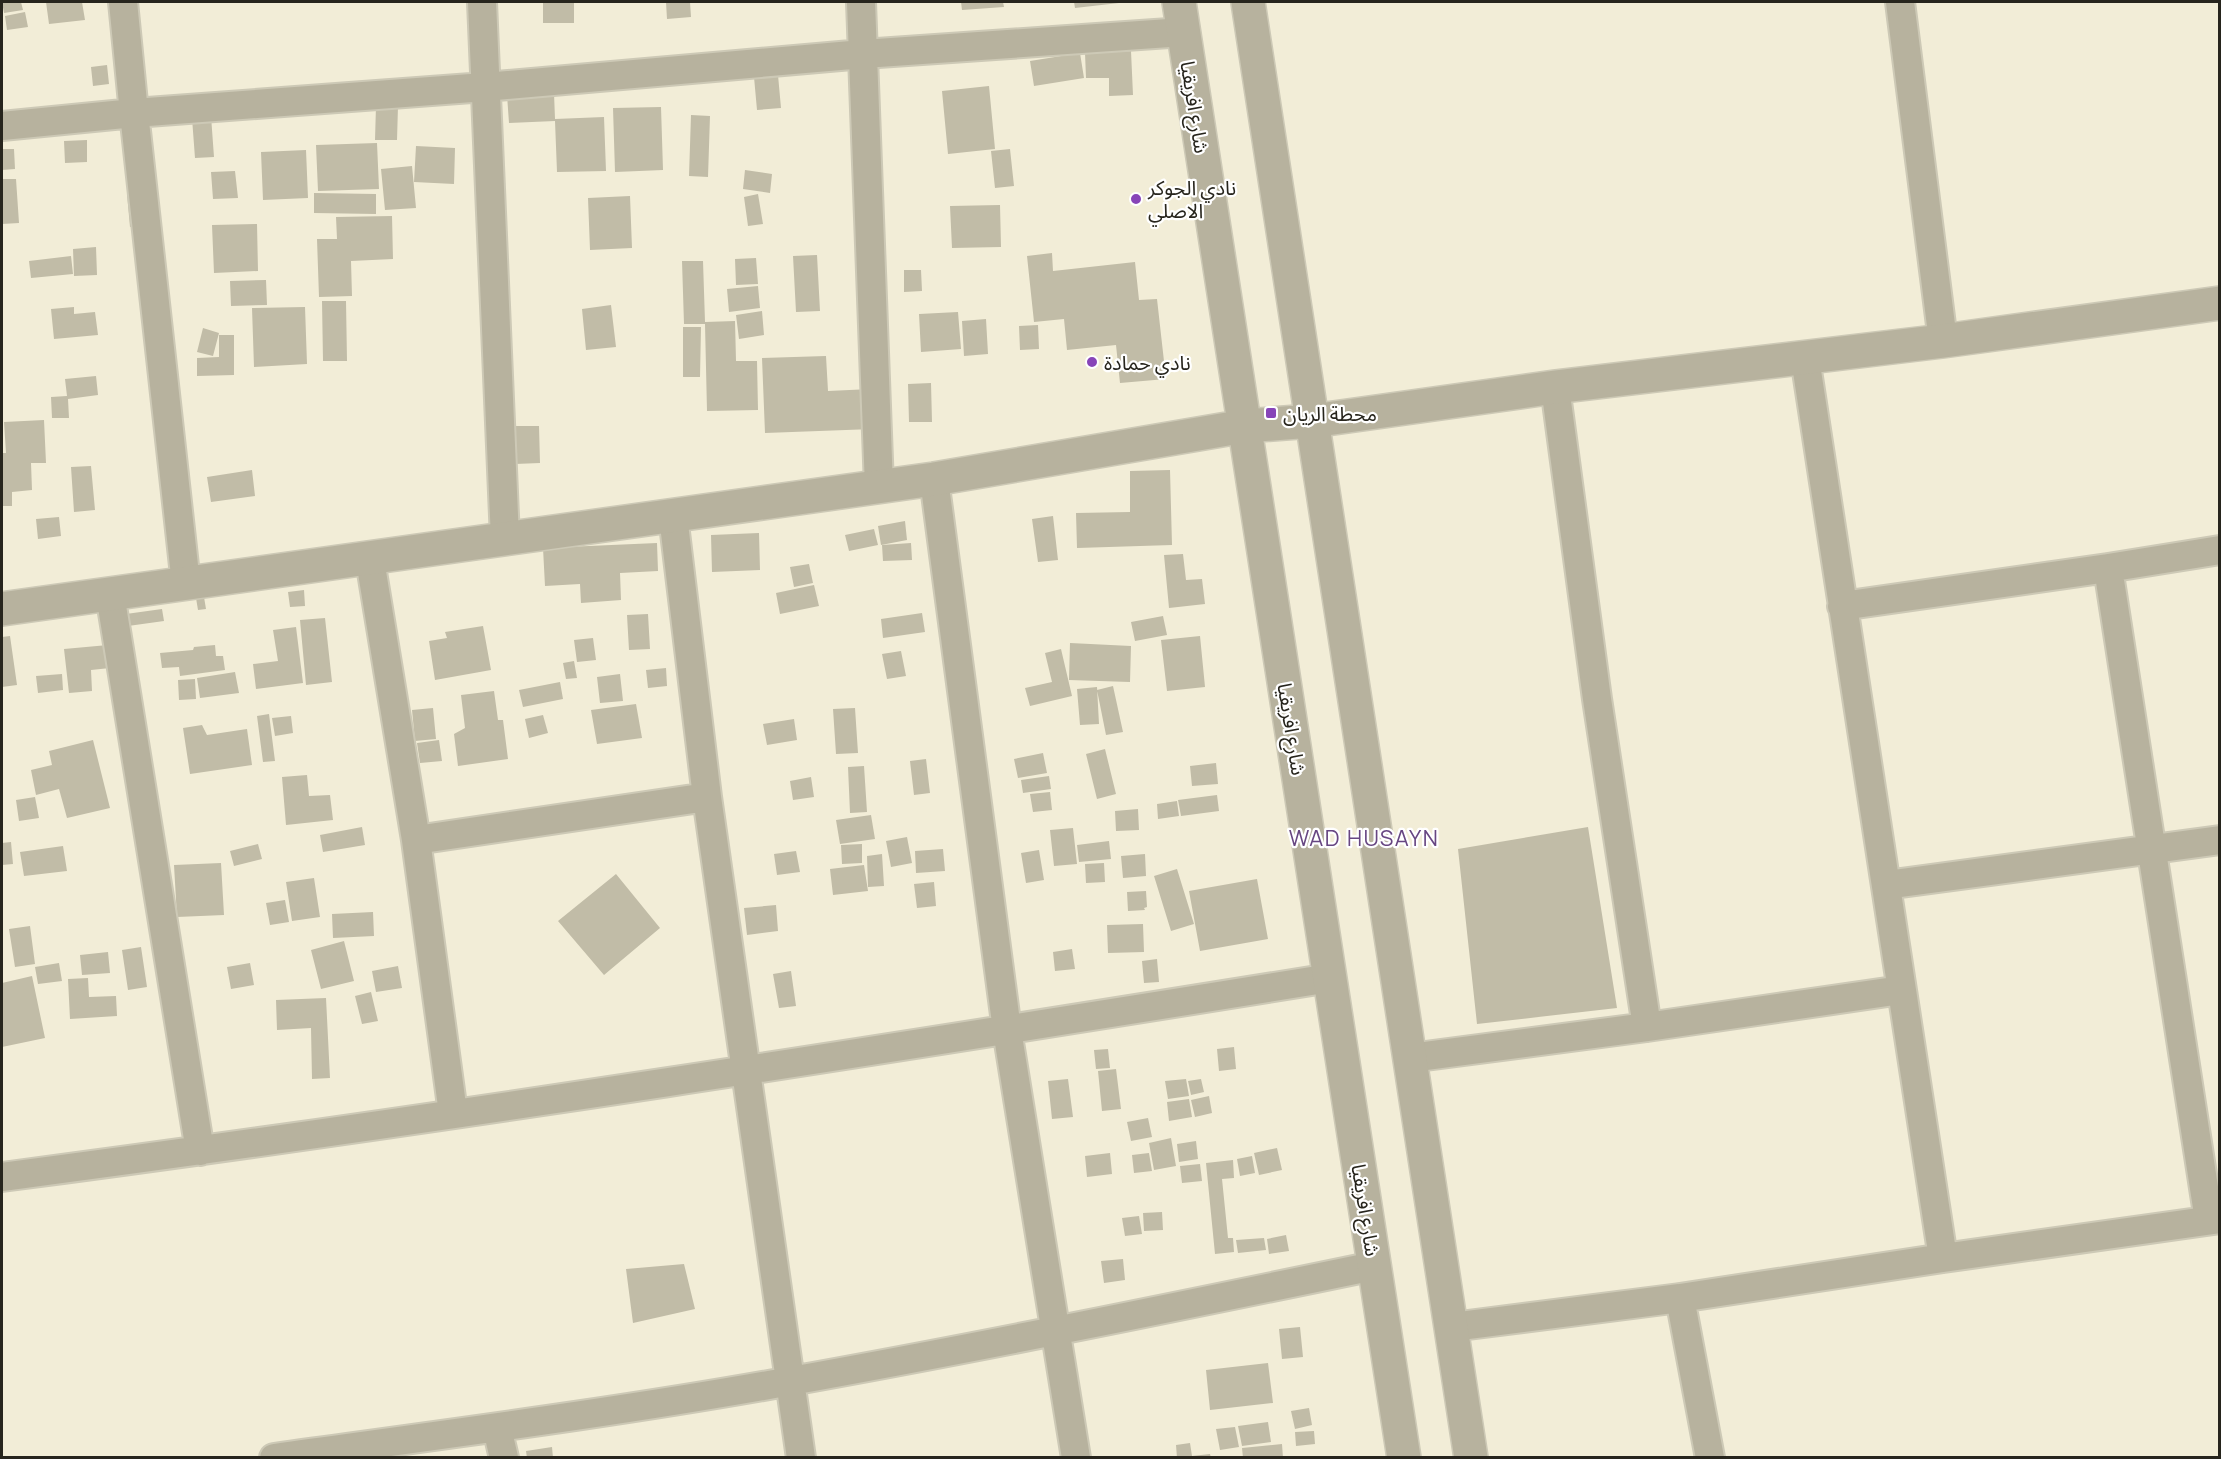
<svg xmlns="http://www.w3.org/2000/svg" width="2221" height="1459" font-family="Manrope,'Noto Sans Arabic',sans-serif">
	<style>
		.building { fill: #c1bca7 }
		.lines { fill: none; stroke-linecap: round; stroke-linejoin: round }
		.minor-casing { stroke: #cdc9b6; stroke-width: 32 }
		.tertiary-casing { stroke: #cdc9b6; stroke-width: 36 }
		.minor { stroke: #b7b29e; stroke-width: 28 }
		.tertiary { stroke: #b7b29e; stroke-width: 33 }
		.poi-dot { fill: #8744b8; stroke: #fff; stroke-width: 2 }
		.labels { text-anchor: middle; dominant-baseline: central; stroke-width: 4.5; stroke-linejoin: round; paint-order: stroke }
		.street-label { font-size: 20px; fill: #27251d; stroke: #fff }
		.poi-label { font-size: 20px; fill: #27251d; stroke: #fff; text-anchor: start }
		.quarter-label { font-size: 22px; letter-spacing: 1.5px; fill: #674682; stroke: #fff }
	</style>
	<rect width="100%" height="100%" fill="#f2edd7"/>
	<path class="building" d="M2,2h19l2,8 -19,3z
		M46,2h36l3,18 -36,4z
		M543,2h31v21h-31z
		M666,2h24l1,15 -24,2z
		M961,2h42l1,5 -42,3z
		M1074,2h45v1l-44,5z
		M25,12l3,15 -21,3 -2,-14z
		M1131,51l2,44 -24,1v-18h-23l-1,-25z
		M1080,53l4,25 -50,8 -4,-25z
		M107,65l2,19 -16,2 -2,-19z
		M778,75l3,33 -24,2 -3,-33z
		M989,86l6,63 -47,5 -6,-63z
		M554,93l1,26 49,-2 2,54 -49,1 -2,-51 -46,2 -2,-28z
		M376,106h22l-1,34h-22z
		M661,107l2,63 -48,2 -2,-64z
		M691,115l19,1 -2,61 -19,-1z
		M211,116l3,41 -19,1 -3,-40z
		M87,140v22l-22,1 -1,-22z
		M377,143l2,46 -61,2 -2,-46z
		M416,146l39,2 -1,36 -40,-2z
		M2,149h12l1,20 -13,1z
		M1010,149l4,37 -19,2 -4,-37z
		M306,150l2,48 -45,2 -2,-48z
		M412,166l4,42 -31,2 -4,-41z
		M745,170l27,4 -2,19 -27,-4z
		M235,171l3,27 -25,1 -2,-27z
		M2,179h14l3,44 -17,1z
		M314,193l62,1v20l-62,-1z
		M127,194h9l3,31 -9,2z
		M758,194l5,30 -15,2 -4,-29z
		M630,196l2,52 -42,2 -2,-52z
		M1000,205l1,42 -49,1 -2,-42z
		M392,216l1,43 -42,2 1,35 -33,1 -2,-58h20l-1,-22z
		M257,224l1,47 -44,2 -2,-48z
		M96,247l1,28 -23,1 -1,-27z
		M1052,253l1,18 82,-9 4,38 18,-1 9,80 -46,4 -4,-38 -49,5 -3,-31 -30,3 -7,-66z
		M817,255l3,56 -24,1 -3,-56z
		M71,256l2,18 -42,4 -2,-17z
		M756,258l2,26 -22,1 -1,-26z
		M682,261h21l2,61 30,-1 1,40h21l1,49 -51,1 -2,-87h-21z
		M904,270h17l1,21 -18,1z
		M266,280l1,25 -36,1 -1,-25z
		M758,286l2,22 -31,4 -2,-23z
		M322,301h24l1,60h-24z
		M611,305l5,42 -30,3 -4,-41z
		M74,307v7l21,-2 3,23 -44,4 -3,-30z
		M305,307l2,57 -53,3 -2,-59z
		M762,311l2,24 -25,4 -3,-24z
		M958,312l3,37 -40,3 -2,-38z
		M986,319l2,35 -24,2 -2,-35z
		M1038,325l1,24 -19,1 -1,-24z
		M683,327h18l-1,50h-17z
		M203,328l16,5 -6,23 -16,-4z
		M219,335h15v40l-37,1v-18l22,-1z
		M826,356l2,35 43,-2 2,40 -108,4 -3,-75z
		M96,376l2,19 -30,4 1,19h-17l-1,-21 16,-1 -2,-17z
		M931,383l1,39h-23l-1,-38z
		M44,420l2,43h-15l1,27 -20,2v14h-10v-53h4l-2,-31z
		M514,426h25l1,37 -25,1z
		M91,466l4,44 -21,2 -3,-45z
		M252,470l3,26 -44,6 -4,-25z
		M1170,470l2,75 -95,3 -1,-35 54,-1v-41z
		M1053,516l5,44 -20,2 -6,-43z
		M59,517l2,19 -23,3 -2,-20z
		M905,521l2,19 -26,5 -3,-19z
		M874,529l4,16 -29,6 -4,-16z
		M759,533l1,37 -48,2 -1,-37z
		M657,543l1,28 -38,2 1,27 -40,3 -1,-19 -35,2 -2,-38z
		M911,543l1,17 -29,1 -1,-16z
		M1183,554l3,26 16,-1 3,25 -36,4 -5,-53z
		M809,564l4,19 -19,4 -4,-20z
		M814,585l5,21 -39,8 -4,-21z
		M304,590l1,16 -15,1 -2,-15z
		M203,591l3,18 -8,1 -3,-18z
		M162,609l2,12 -36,5 -2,-12z
		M922,613l3,19 -42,6 -2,-19z
		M648,614l2,35 -21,1 -2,-35z
		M1163,616l4,19 -32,6 -4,-19z
		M325,618l7,64 -26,3 -6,-65z
		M483,626l8,44 -56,10 -6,-39 18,-3 -2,-6z
		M296,627l7,56 -47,6 -3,-25 25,-3 -5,-31z
		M10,636l7,49 -15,2v-50z
		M1200,636l5,51 -38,4 -6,-51z
		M593,638l3,22 -19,2 -3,-22z
		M1070,643l61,3 -1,36 -61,-2z
		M108,645l2,23 -19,2 1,21 -23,2 -5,-44z
		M215,645l1,11h7l2,14 -45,6 -1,-9 -17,1 -2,-15 33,-3 1,-3z
		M1061,649l11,47 -42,10 -5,-18 27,-6 -7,-29z
		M901,651l5,25 -19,3 -5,-25z
		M574,661l3,17 -11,1 -3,-16z
		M666,668l1,18 -19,2 -2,-18z
		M235,672l4,21 -39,5 -3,-20z
		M62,674l1,16 -25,3 -2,-17z
		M620,674l3,27 -23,2 -3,-26z
		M195,679l1,20 -17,1 -1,-20z
		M560,682l3,17 -40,8 -4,-17z
		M1113,686l10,46 -17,3 -9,-45z
		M1097,687l2,37 -19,1 -3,-36z
		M494,691l4,29h5l5,39 -50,7 -4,-32 11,-6 -4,-33z
		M636,704l6,34 -45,6 -6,-34z
		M433,708l3,31 -21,2 -3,-31z
		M855,708l3,45 -22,1 -3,-45z
		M269,714l6,47 -12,1 -6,-46z
		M543,715l5,18 -19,5 -4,-19z
		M291,716l2,17 -18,3 -3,-18z
		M794,719l3,21 -30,5 -4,-21z
		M202,725l5,10 40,-6 5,36 -62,9 -7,-46z
		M93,740l17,68 -43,10 -8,-29 -23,6 -5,-25 21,-5 -3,-14z
		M439,740l3,21 -22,2 -3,-20z
		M1105,749l11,45 -19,5 -11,-45z
		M1043,753l4,20 -29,5 -4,-19z
		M926,759l4,34 -16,2 -4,-34z
		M1216,763l2,21 -26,2 -2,-20z
		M864,766l3,46 -17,1 -2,-46z
		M307,775l2,21 21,-1 3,25 -47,5 -4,-48z
		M1049,776l2,13 -28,4 -2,-13z
		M811,777l3,20 -21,3 -3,-19z
		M1050,792l2,18 -19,2 -3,-18z
		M1217,795l2,16 -38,5 -3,-16z
		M35,797l4,21 -20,3 -3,-21z
		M1177,801l2,15 -21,3 -1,-15z
		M1138,809l1,21 -23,1 -1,-20z
		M871,815l4,24 -35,5 -4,-24z
		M362,827l3,18 -42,7 -3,-17z
		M1588,827l29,181 -140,16 -19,-175z
		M1073,828l4,36 -23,2 -4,-36z
		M907,837l5,26 -21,4 -5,-26z
		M1109,841l2,18 -32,3 -2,-17z
		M11,842l2,22 -11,1v-22z
		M258,844l4,15 -28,7 -4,-15z
		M862,844v19l-20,1 -1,-19z
		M63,846l4,25 -43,5 -4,-24z
		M943,849l2,22 -29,2 -1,-22z
		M1039,850l5,30 -18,3 -5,-30z
		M796,851l4,21 -23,3 -3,-21z
		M882,854l2,32 -16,1 -1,-31z
		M1145,854l1,22 -23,2 -2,-22z
		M221,863l3,52 -47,2 -3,-52z
		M1104,863l1,19 -19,1 -1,-19z
		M864,865l4,26 -35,4 -3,-26z
		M1177,869l17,55 -23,7 -17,-55z
		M616,874l44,54 -56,47 -46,-54z
		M314,878l6,39 -28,4 -6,-39z
		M1257,879l11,60 -68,12 -11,-60z
		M934,882l2,24 -19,2 -3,-24z
		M1146,891l1,16 -3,1 1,2 -17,1 -1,-19z
		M285,900l4,22 -19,3 -4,-22z
		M776,905l2,26 -31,4 -3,-27z
		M373,912l1,24 -41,2 -1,-24z
		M1143,924l1,28 -36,1 -1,-28z
		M30,926l5,38 -20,3 -6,-38z
		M344,941l10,40 -33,8 -10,-39z
		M141,947l6,40 -19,3 -6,-40z
		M1072,949l3,20 -20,2 -2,-19z
		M108,952l2,21 -28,2 -2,-20z
		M1157,959l2,23 -15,1 -2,-22z
		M59,963l3,18 -24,3 -3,-17z
		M250,963l4,22 -23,4 -4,-22z
		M398,966l4,22 -26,4 -4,-21z
		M791,971l5,35 -17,2 -6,-34z
		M32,976l13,62 -43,9v-64z
		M88,978l1,19 27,-1 1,20 -47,3 -2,-40z
		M371,992l7,29 -16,3 -7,-28z
		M326,998l4,80 -18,1 -1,-51 -34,2 -1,-30z
		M1234,1047l2,22 -17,2 -2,-22z
		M1108,1049l2,19 -14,1 -2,-19z
		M1116,1069l5,40 -19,2 -4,-40z
		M1068,1079l5,38 -21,2 -4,-38z
		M1186,1079l3,17 -21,3 -3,-18z
		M1201,1079l3,13 -13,3 -3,-14z
		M1209,1096l3,17 -17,4 -4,-17z
		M1189,1099l3,18 -23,4 -2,-19z
		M1148,1118l4,19 -21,4 -4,-19z
		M1171,1138l5,28 -22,4 -5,-27z
		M1196,1141l2,18 -19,3 -2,-18z
		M1277,1148l5,22 -23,5 -5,-22z
		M1110,1153l2,21 -25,3 -2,-21z
		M1149,1153l3,18 -18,2 -2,-18z
		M1252,1156l3,17 -15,3 -3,-17z
		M1233,1160l1,18 -12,1 6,59h5l1,14 -19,2 -9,-91z
		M1200,1164l2,17 -20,2 -2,-17z
		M1162,1212l1,18 -19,1 -1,-18z
		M1139,1216l3,18 -17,2 -3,-18z
		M1286,1235l3,16 -20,3 -2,-15z
		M1264,1238l2,12 -28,3 -2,-13z
		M1123,1259l2,21 -21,3 -3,-22z
		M684,1264l11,45 -62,14 -7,-54z
		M1300,1327l3,30 -21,2 -3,-30z
		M1268,1363l5,40 -63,7 -4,-40z
		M1309,1408l3,17 -17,4 -4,-18z
		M1268,1422l3,20 -29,4 -4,-20z
		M1235,1427l4,20 -19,3 -4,-21z
		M1314,1431l1,13 -19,2 -1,-14z
		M1190,1443l2,13 18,-2 1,4h-34l-1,-13z
		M1282,1444l1,14h-40l-1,-10z
		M552,1447l1,11h-26l-1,-7z"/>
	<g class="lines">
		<defs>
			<path id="minor" d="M123,2l11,111 52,471
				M482,2l23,537
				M861,2l18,485
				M1900,2l43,339
				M2,126l132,-13 351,-26 378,-33 321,-22
				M1805,358l138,900
				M1555,387l42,312 50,328
				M934,479l73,551 69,428
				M673,516l34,281 94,661
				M370,560l46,280 37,273
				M2108,568l101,652
				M110,594l90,557
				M1842,606l266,-38 112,-18
				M416,840l291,-43
				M1886,885l334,-45
				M1410,1058l237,-31 254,-37
				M2,1177c443,-58 886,-128 1328,-199
				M1680,1298l30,160
				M1452,1327l228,-29 263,-40 277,-39
				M497,1428l7,30
				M274,1458c173,-24 346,-46 517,-77 195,-35 389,-75 583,-115"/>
			<path id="tertiary" d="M1179,2l225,1456
				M1248,2l223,1456
				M2,609l932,-130 311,-53 67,-5 243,-34 388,-46 277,-38"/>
		</defs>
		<use href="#minor" class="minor-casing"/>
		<use href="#tertiary" class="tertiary-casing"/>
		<use href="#minor" class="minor"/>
		<use href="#tertiary" class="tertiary"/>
	</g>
	<g class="poi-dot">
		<circle cx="1136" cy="199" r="6"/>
		<circle cx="1092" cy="362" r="6"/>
		<rect x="1265" y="407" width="12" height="12" rx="3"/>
	</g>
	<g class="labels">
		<g class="street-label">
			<text transform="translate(1195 107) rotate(81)">شارع افريقيا</text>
			<text transform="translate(1292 729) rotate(81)">شارع افريقيا</text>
			<text transform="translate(1366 1210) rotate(81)">شارع افريقيا</text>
		</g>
		<g class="poi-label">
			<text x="1148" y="187">نادي الجوكر<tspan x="1148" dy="23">الاصلي</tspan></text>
			<text x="1104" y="362">نادي حمادة</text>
			<text x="1283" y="413">محطة الريان</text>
		</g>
		<g class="quarter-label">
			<text x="1364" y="838">WAD HUSAYN</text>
		</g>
	</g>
	<rect width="2221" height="1459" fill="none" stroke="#27251d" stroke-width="6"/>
</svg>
